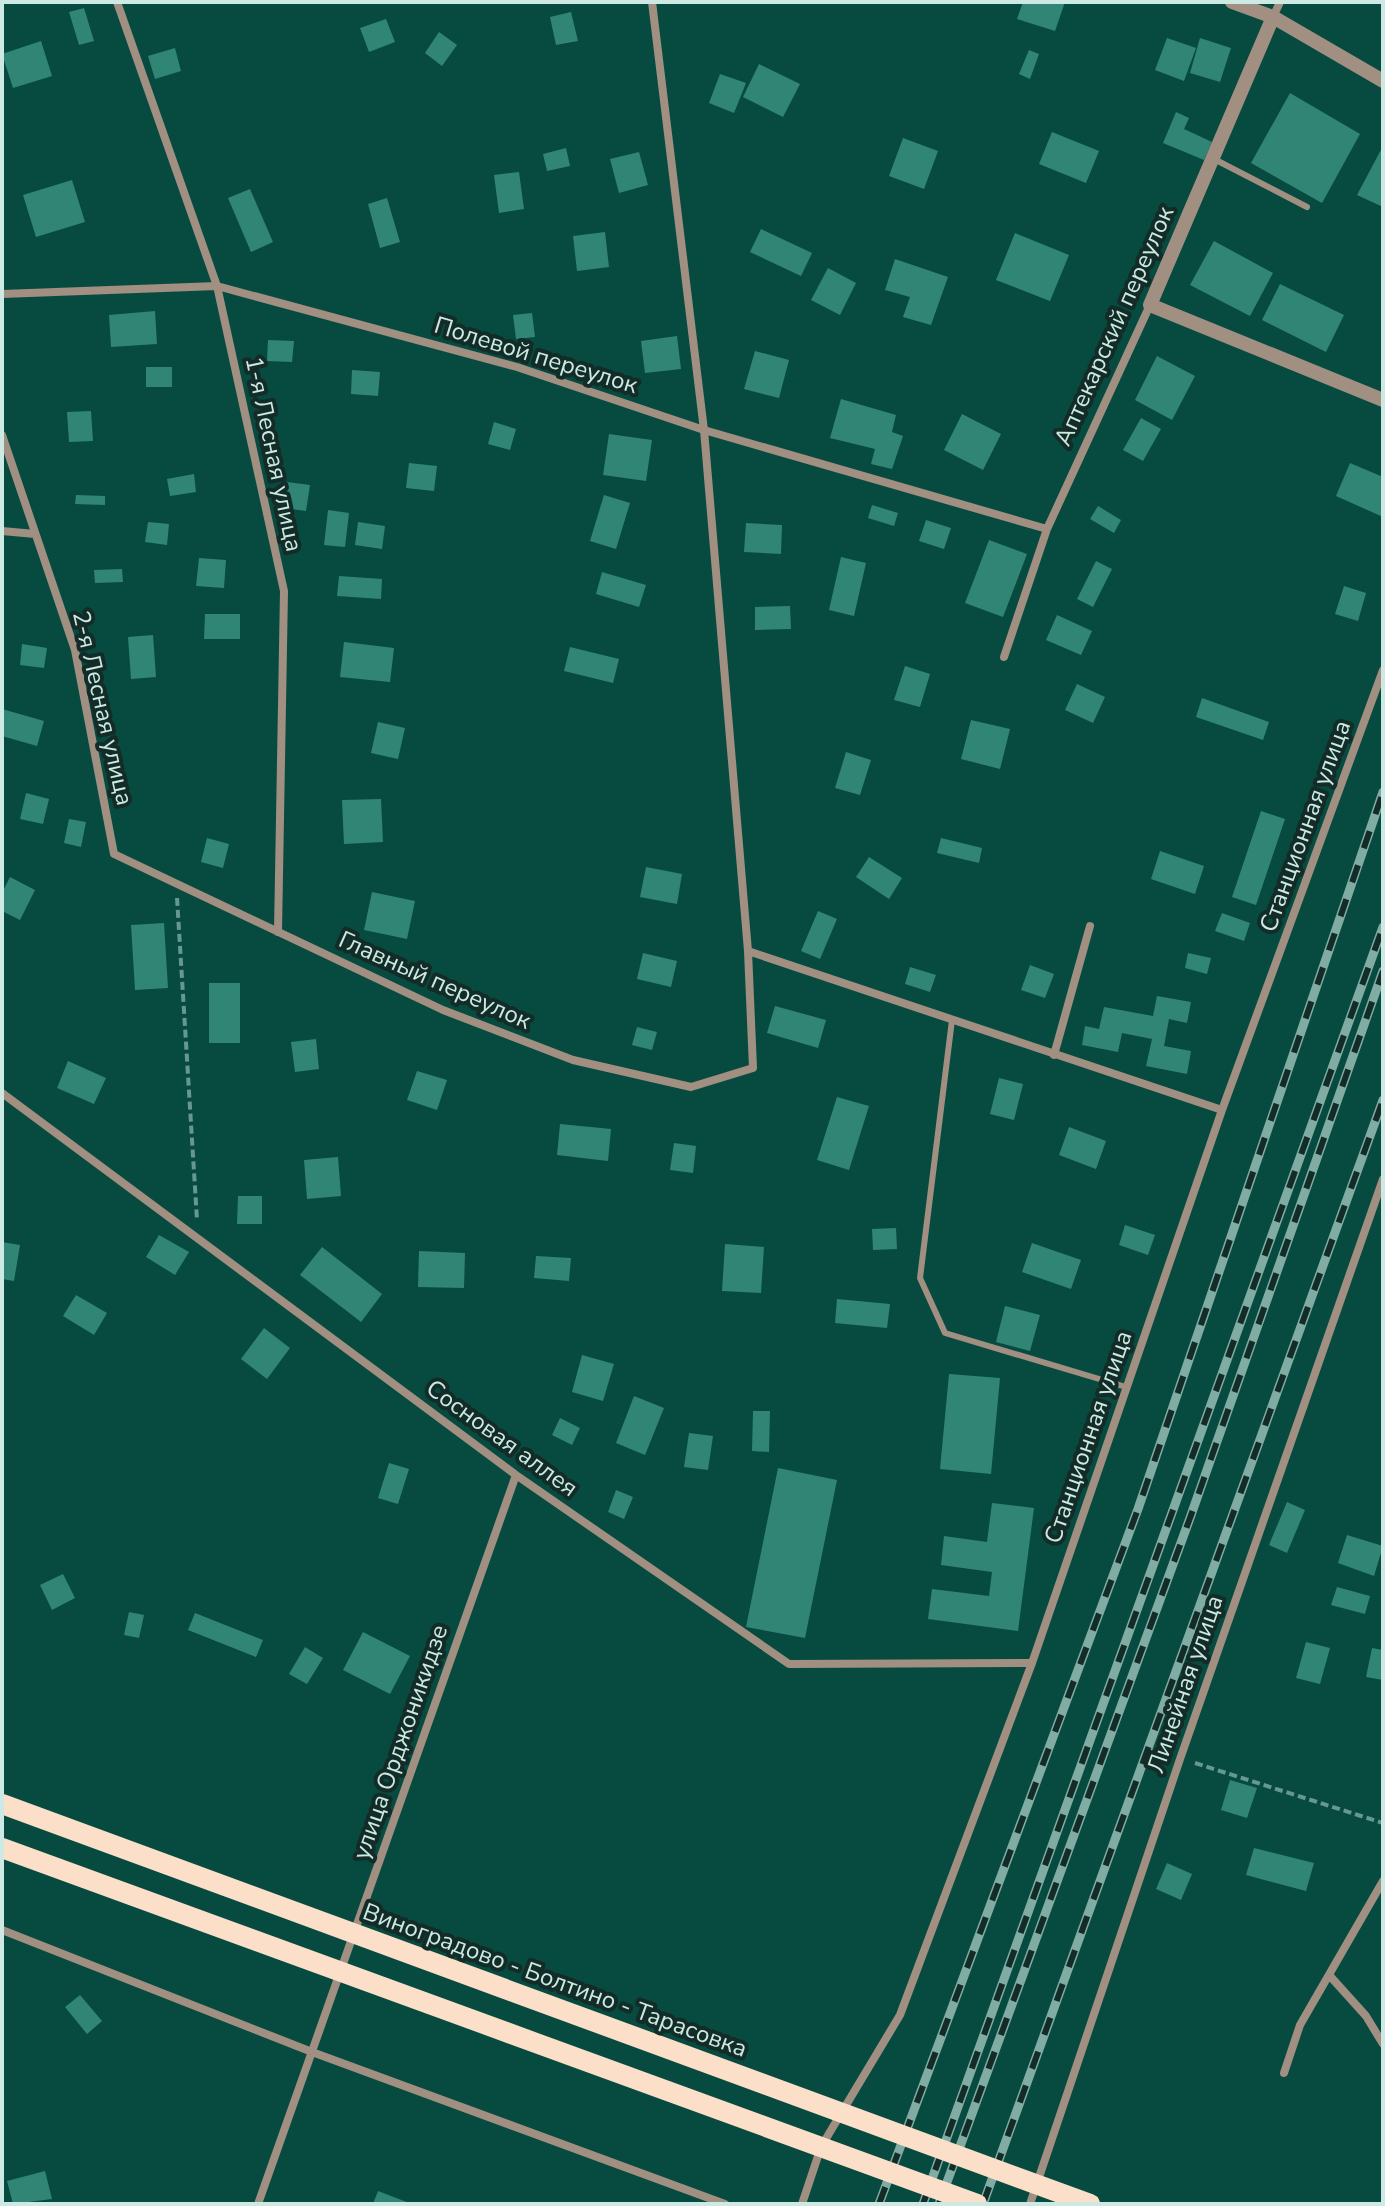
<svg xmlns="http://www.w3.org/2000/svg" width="1385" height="2206" font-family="'Nunito Sans',sans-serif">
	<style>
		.building { fill: #318575 }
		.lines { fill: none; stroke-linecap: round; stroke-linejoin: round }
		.path { stroke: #66988f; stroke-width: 4; stroke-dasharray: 8 4; stroke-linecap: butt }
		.service { stroke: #a18f81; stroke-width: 6 }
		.minor { stroke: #a18f81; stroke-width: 8 }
		.tertiary { stroke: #a18f81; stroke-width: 14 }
		.rail-casing { stroke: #80aca4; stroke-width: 9 }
		.rail { stroke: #132c27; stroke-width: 6; stroke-dasharray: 18; stroke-linecap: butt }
		.primary-bridge { stroke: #fcdfc9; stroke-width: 20 }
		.labels { text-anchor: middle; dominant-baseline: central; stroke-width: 8; stroke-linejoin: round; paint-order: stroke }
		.street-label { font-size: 24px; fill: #cceae3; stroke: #132c27 }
	</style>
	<rect width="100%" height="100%" fill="#074b40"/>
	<path class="building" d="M1023,2h42l-10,29 -38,-12z
		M84,8l10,33 -15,4 -10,-33z
		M571,12l7,29 -22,4 -6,-28z
		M386,19l9,23 -26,10 -9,-24z
		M439,32l18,13 -15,21 -17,-13z
		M1167,38l29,10 -12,33 -29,-11z
		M1200,38l31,10 -11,34 -30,-9z
		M41,41l11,35 -39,12 -11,-34z
		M175,48l6,23 -26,8 -7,-23z
		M1029,50l10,4 -9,25 -11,-5z
		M759,64l41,20 -17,33 -40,-20z
		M720,74l26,9 -12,30 -25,-10z
		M1290,93l70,41 -38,69 -71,-40z
		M1176,112l13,6 -5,11 28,13 -8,18 -41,-17z
		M1052,132l47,19 -13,32 -47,-19z
		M903,138l35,13 -14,38 -35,-13z
		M1383,146v61l-26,-12z
		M566,148l4,18 -23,5 -4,-17z
		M639,152l9,33 -29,8 -9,-34z
		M519,172l5,37 -25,4 -5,-38z
		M72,180l13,42 -49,15 -13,-42z
		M250,189l23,53 -22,10 -23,-54z
		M387,198l13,44 -20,6 -12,-44z
		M761,229l51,24 -11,23 -51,-24z
		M605,232l4,35 -32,4 -4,-35z
		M1015,233l54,22 -19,46 -54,-21z
		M1214,241l59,32 -23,43 -60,-31z
		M895,259l53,18 -17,48 -28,-8 7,-20 -25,-7z
		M828,268l28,15 -16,32 -29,-15z
		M1280,284l64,31 -18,37 -64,-32z
		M155,311l2,33 -46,3 -2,-32z
		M532,313l3,24 -19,2 -3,-24z
		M677,336l4,33 -36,4 -4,-32z
		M268,340l26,1 -2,21 -25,-1z
		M755,351l34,9 -10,38 -35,-9z
		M1157,356l38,20 -23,44 -37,-20z
		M146,367h26v20h-26z
		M352,370l28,2 -2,24 -27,-2z
		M841,399l55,16 -4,17 11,4 -11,33 -21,-5 4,-15 -45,-11z
		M91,411l2,30 -24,1 -2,-30z
		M962,414l39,20 -18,36 -39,-20z
		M1141,418l20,11 -18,32 -20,-11z
		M494,422l22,7 -6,21 -22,-6z
		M609,434l43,6 -6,41 -43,-6z
		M409,463l28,3 -3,25 -28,-3z
		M1350,463l33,14v40l-47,-21z
		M194,474l2,18 -26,4 -3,-17z
		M287,482l23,3 -4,26 -22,-3z
		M76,495l29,1v9l-30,-1z
		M604,495l26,8 -14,46 -26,-8z
		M872,505l26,8 -4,13 -26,-8z
		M1098,506l23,14 -7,13 -24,-14z
		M328,510l21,3 -4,34 -21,-2z
		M926,520l25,8 -7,21 -25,-8z
		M148,522l21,2 -2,21 -22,-3z
		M358,522l27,4 -3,23 -27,-4z
		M746,523l36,2 -1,29 -37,-2z
		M989,540l38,14 -24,63 -38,-14z
		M841,557l25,6 -12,53 -25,-6z
		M199,558l27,2 -2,28 -28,-2z
		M1096,561l16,8 -19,38 -16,-8z
		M122,569l1,13 -28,1 -1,-13z
		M602,572l44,13 -7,22 -43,-13z
		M339,576l43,3 -1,20 -44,-3z
		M1344,586l22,7 -8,28 -23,-7z
		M790,606l1,23 -36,1v-23z
		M205,614h35v25h-36z
		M1057,615l35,16 -11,24 -35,-15z
		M153,635l3,42 -25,2 -3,-42z
		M344,642l50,6 -4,34 -50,-5z
		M22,644l25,4 -3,20 -24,-3z
		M570,647l49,12 -6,24 -49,-12z
		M905,666l25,8 -10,33 -26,-7z
		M1077,684l28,13 -12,26 -28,-13z
		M1202,698l67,24 -6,18 -67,-23z
		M2,709l42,12 -7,25 -35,-10z
		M971,720l39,9 -10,40 -39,-10z
		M378,722l27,6 -7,31 -27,-6z
		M846,752l25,8 -11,35 -25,-7z
		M26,793l23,6 -6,25 -23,-5z
		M381,799l2,43 -39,2 -2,-44z
		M1261,811l24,8 -29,86 -24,-8z
		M69,819l17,3 -5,25 -17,-4z
		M207,838l22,6 -6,24 -22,-6z
		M941,838l41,10 -3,15 -42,-10z
		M1160,851l44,15 -9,28 -44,-15z
		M869,857l33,21 -13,21 -33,-22z
		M646,867l36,7 -5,30 -37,-7z
		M10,877l25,13 -15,30 -18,-9v-18z
		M372,892l43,9 -8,38 -43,-9z
		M818,911l19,8 -17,40 -19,-8z
		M1222,913l28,10 -6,18 -29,-10z
		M164,923l4,65 -33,2 -4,-65z
		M643,953l34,8 -6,26 -34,-8z
		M1188,953l23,5 -4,16 -22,-6z
		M1030,965l24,9 -9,24 -24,-8z
		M910,967l26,8 -6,17 -25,-8z
		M209,983h31v60h-31z
		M1157,996l34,6 -4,21 -18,-4 -5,27 27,5 -4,23 -41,-8 6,-27 -30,-6 -4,19 -36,-7 3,-19 14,3 5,-22 49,9z
		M775,1006l51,14 -8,28 -51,-15z
		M637,1027l20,5 -5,18 -20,-5z
		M316,1039l3,30 -24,3 -4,-30z
		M68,1061l38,17 -12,26 -37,-16z
		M417,1071l30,9 -10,30 -30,-10z
		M999,1078l24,6 -9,36 -24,-6z
		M837,1097l32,9 -20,64 -32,-10z
		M560,1124l51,5 -3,32 -51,-6z
		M1069,1127l37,14 -10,28 -37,-14z
		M674,1143l22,3 -3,27 -23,-3z
		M338,1157l3,39 -34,3 -3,-39z
		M238,1196h24v28h-25z
		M1125,1225l30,10 -7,20 -29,-10z
		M896,1228l1,21 -24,1 -1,-21z
		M159,1235l30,17 -14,23 -29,-18z
		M2,1242l18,3 -6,36 -12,-2z
		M1032,1243l49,17 -10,29 -49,-17z
		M725,1244l39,3 -3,46 -39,-2z
		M322,1247l60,47 -21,28 -61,-47z
		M419,1251l46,2 -1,35 -46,-1z
		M536,1256l35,2 -2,23 -35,-3z
		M76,1295l31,18 -13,22 -31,-19z
		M837,1299l53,5 -3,24 -52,-5z
		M1005,1306l35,9 -10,36 -34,-9z
		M264,1328l26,20 -23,31 -26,-20z
		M582,1355l32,9 -11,37 -31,-9z
		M949,1374l51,4 -9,96 -51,-5z
		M634,1396l30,12 -19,47 -29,-12z
		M753,1411h17l-1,41 -17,-1z
		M560,1418l20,10 -8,17 -20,-10z
		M689,1433l24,3 -5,34 -24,-3z
		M389,1463l20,6 -11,35 -20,-6z
		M778,1468l59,12 -32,158 -59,-11z
		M616,1490l17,7 -9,22 -16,-7z
		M1287,1502l18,8 -18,43 -18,-8z
		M992,1503l42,5 -16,123 -90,-12 4,-30 57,7 3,-24 -51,-7 3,-29 43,6z
		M1347,1535l36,11 -9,30 -36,-13z
		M63,1574l12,24 -23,12 -12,-25z
		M1337,1587l33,9 -5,18 -34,-9z
		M129,1612l15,3 -5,23 -15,-3z
		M195,1613l68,27 -7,17 -68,-27z
		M363,1632l47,24 -20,38 -47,-24z
		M1306,1642l24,6 -10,36 -24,-6z
		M305,1647l18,11 -16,26 -18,-10z
		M1372,1648l11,2v30l-17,-3z
		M1230,1780l27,8 -10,30 -26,-8z
		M1254,1848l60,15 -8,28 -60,-16z
		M1167,1863l25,11 -11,26 -25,-11z
		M80,1995l22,26 -15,13 -22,-27z
		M45,2171l7,28 -39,5 -6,-23z
		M378,2191l34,13h-39z"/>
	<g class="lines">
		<path class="path" d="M177,898l20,322
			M1195,1763l188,60"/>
		<path class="service" d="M1214,159l93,48
			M952,1020l-32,258 25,55 181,54"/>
		<path class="minor" d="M117,2l100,284 67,305 -6,341
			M1273,17l7,-15
			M2,294l215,-8 300,81 187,63 343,99
			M2,435l73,215 39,204 329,156 130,50 118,27 62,-19 -5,-117 -44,-521 -52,-428
			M2,531l33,3
			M1004,657l43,-128 103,-224
			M748,951l474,159
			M1054,1055l36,-129
			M2,1093l514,382 273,189 243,-1
			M2,1930l310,122 413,152
			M1330,1976l36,40 17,28
			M1284,2073l16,-48 83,-144
			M258,2204l258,-729
			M802,2204l19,-57 79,-132 132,-352 190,-553 161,-440
			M1030,2204l150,-445 203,-580"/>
		<path class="tertiary" d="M1232,2l41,15 110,64
			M1273,17l-123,288 233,95"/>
		<defs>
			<path id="rail" d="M879,2204l259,-695 245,-717
				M923,2204l460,-1277
				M939,2204l251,-686 193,-547
				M983,2204l400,-1104"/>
		</defs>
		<use href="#rail" class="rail-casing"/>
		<use href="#rail" class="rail"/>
		<path class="primary-bridge" d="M2,1804l1088,400
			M2,1848l975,356"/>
	</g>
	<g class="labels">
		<g class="street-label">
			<text transform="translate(1114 326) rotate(-66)">Аптекарский переулок</text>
			<text transform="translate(536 355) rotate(17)">Полевой переулок</text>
			<text transform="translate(274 454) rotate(78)">1-я Лесная улица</text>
			<text transform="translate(103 708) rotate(77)">2-я Лесная улица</text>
			<text transform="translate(1305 826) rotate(-70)">Станционная улица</text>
			<text transform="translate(435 980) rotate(24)">Главный переулок</text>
			<text transform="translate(1088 1437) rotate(-71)">Станционная улица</text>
			<text transform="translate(502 1438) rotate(36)">Сосновая аллея</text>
			<text transform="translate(1185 1684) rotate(-71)">Линейная улица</text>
			<text transform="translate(400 1742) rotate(-71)">улица Орджоникидзе</text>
			<text transform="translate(555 1980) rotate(20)">Виноградово - Болтино - Тарасовка</text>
		</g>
	</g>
	<rect width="1385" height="2206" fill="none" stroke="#cceae3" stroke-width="8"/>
</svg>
